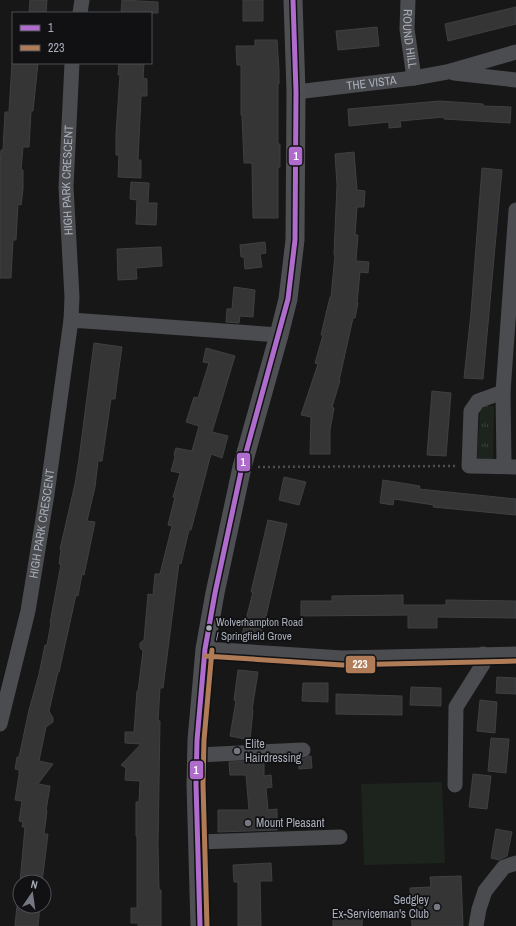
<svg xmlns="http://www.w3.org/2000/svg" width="516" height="926" font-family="'Archivo Narrow',sans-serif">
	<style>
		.grass { fill: url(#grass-tufts) }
		.garden { fill: #1d241e }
		.building { fill: #353536; stroke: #3f4043 }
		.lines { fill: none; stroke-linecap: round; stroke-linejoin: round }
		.path { stroke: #4d4e52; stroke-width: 2.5; stroke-dasharray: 2 3; stroke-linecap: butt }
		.minor { stroke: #4b4c50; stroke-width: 15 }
		.major { stroke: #4d4f52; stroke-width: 19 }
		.bus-1-casing { stroke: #111113; stroke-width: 8 }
		.bus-2-casing { stroke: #111113; stroke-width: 8 }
		.bus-1 { stroke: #b06ccc; stroke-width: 5 }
		.bus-2 { stroke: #b07c57; stroke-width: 5 }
		.bus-dot { fill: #a8adb8; stroke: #111113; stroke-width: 1.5 }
		.poi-dot { fill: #757880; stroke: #111113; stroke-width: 1.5 }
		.labels { text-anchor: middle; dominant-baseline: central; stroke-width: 3.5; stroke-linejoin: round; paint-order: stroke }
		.bus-label { font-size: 11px; fill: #a8adb8; stroke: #111113; text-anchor: start }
		.street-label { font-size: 12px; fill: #a8adb8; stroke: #111113 }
		.poi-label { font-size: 12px; fill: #a8adb8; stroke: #111113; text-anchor: start }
		.line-badge { stroke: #111113; stroke-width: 1.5 }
		.badge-label { font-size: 11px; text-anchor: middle; font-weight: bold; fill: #fff }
	</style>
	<defs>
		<pattern id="grass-tufts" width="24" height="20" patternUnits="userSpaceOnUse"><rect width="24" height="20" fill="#1d241e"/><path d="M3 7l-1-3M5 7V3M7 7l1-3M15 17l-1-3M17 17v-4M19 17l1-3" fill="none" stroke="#3b413d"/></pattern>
	</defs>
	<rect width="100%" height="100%" fill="#171717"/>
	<path class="grass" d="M481,406h13l-1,56 -16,-1 3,-50z"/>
	<path class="garden" d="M442,782l3,81 -81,2 -3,-81z"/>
	<path class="building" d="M30,0h17l-1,13h-17z
		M122,0l36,2v11h-37z
		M243,0h20v21h-20z
		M516,7v17l-68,17 -3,-17z
		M377,27l2,19 -41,4 -2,-19z
		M255,40h22l2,31v13h-1v60h2v23h-2v51h-25l-1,-55h-8l-2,-48h-1v-50h-4l-1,-19h19z
		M12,63h26l-5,48h-2l-2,36h-6l-2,23h2v19l-2,16 -3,-1 -2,36h-3l-2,38h-11v-114l1,-14h2l2,-38h4z
		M119,63h25l-1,15 4,1v17h-6l-3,64h3v18l-23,-1 1,-22h-3v-21l4,-59h-2z
		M440,101l43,3v2l28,1 -1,16 -66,-4v-2l-44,4 1,6 -12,1v-6l-40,4 -1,-17z
		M354,152l3,38 8,1 -1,16h-7l-2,28h3l-2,26 13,1 -1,11 -8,-1 -3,31h1l-3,15h-2l-14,63h1l-8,26 2,1 -4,22v24h-20l1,-37 -10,-2 17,-51 -3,-1 8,-28h-2l9,-38h1l4,-42h-1l3,-70 -2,-31z
		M482,168l20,2 -19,209 -19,-1 7,-65z
		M131,182l18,1 -1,20h9l-1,22 -20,-1 1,-24 -7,-1z
		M265,242l1,11 -6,1 2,13 -17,2 -1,-12h-3l-1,-12z
		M161,247l1,19 -26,2 1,11 -19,1 -1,-31z
		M234,287l21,3 -2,27 -13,-1 -1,7 -13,-1 1,-13h5z
		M94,343l28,4 -4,28 -3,24h-4l-9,62h-4l-3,26 -8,34 8,1 -11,53 -2,-1 -4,22 -2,-1 -17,77h-1l-9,39 4,7v4l-7,5 -7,34 14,3 -15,20 12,2 -4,25h1l-3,23h4l-6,48h-22l5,-55h-3l1,-5 -4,-1 3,-20 -7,-1 4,-25v-5l-4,-1 2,-12h2l10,-47 10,-36 6,-29h2l4,-22h-1l11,-59h-2l2,-14 -1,-1 15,-65 4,-25z
		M206,348l29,8 -23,76 16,4 -6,22 -11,-4 -20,76h-2l-8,34 -2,-1 -16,125h-3l-2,33h2l-2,124 1,45h2v36h-23v-3h-7v-15h6v-72h-1v-34h3l1,-21 -15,-1 1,-12 -5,-3 20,-21 -16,-1v-11h9l3,-41h1l5,-40 -3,-3v-5l4,-3 4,-46 5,1 2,-21h5l12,-48 -4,-1 7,-28h-2l7,-24 -9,-2 4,-14 -1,-3 2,-6 16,3 7,-25 -13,-4 8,-25 4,1 11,-35 -6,-1z
		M432,391l19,2 -5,63 -19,-1z
		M284,477l22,5 -7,23 -20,-5z
		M383,480l37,6 -1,3 97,10v16l-83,-8 1,-2 -40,-6 -1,6 -13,-2z
		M268,520l19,4 -26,114 -19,-3 11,-43h-2z
		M403,595v10h43v-5l70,1v17l-79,-1v11h-29v-13l-107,1v-15h31v-5z
		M238,670l20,2 -6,38h1l-3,30 -20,-4 6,-35 -2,-1z
		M497,677l19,1v16l-20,-1z
		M303,683h25v19l-26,-1z
		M411,687l30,1v18l-31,-1z
		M336,694l66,2v19l-66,-1z
		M480,700l17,2 -2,31 -18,-2z
		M491,738l18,1 -3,34 -18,-2z
		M309,756h2l1,12 -13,1 -1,-10h6z
		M264,761v15l7,-1 1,12 -6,1 2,22 9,-1v21l-59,2v-22h31l-3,-35h-16l-1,-13z
		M473,774l18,2 -4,33 -18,-2z
		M496,829l16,3 -5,24 -8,4 -8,-2z
		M271,863l1,18h-12l1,45h-23v-44h-4l-1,-17z
		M461,876l2,50h-51l-2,-38 21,-1 -1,-10z
		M17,906h23l-2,20h-23z
		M351,911h12l-1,15h-29v-14h18z"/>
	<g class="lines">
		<path class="path" d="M258,467l197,-1"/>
		<g class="minor">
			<path id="s1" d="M408,0l-1,29 7,49"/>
			<path d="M80,13l2,-13"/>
			<path d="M454,73l62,7"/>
			<path id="s2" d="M296,92l118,-14 33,-6 69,-20"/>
			<path id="s3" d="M71,320l1,-23 -6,-110 6,-124"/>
			<path d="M503,392l-25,9 -7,10 -2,55 47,1"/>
			<path d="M504,466l-1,-74 13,-182"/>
			<path d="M205,649l137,9 174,-4"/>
			<path id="s4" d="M0,724l28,-113 19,-117 24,-174 208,15"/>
			<path d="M197,755l106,-5"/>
			<path d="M455,785l1,-78 27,-43v-10"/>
			<path d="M198,842l142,-5"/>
			<path d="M476,926l3,-17 6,-18 19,-24 12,-4"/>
		</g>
		<path class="major" d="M200,926l-4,-142 1,-44 8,-91 10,-56 27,-126 37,-132 9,-36 7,-59 1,-148 -3,-92"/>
		<defs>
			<path id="bus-1" d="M200,926l-4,-142 1,-44 8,-91 10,-56 27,-126 46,-168 7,-59 1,-148 -3,-92"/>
			<path id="bus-2" d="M205,656l137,9 174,-4
				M207,926l-4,-142 1,-44 8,-90"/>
		</defs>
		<use href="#bus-1" class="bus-1-casing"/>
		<use href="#bus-2" class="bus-2-casing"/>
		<use href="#bus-1" class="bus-1"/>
		<use href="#bus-2" class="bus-2"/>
	</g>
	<circle class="bus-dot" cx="209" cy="628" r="3.5"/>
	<g class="poi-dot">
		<circle cx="237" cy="751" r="4"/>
		<circle cx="248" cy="823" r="4"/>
		<circle cx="437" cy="907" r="4"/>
	</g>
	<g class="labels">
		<g class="bus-label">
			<text x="216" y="622">Wolverhampton Road<tspan x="216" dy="14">/ Springfield Grove</tspan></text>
		</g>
		<g class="street-label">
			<text stroke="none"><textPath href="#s1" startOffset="39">ROUND HILL</textPath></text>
			<text stroke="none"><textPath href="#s2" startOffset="76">THE VISTA</textPath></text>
			<text stroke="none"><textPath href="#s3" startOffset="140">HIGH PARK CRESCENT</textPath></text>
			<text stroke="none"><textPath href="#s4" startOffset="205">HIGH PARK CRESCENT</textPath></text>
		</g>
		<g class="poi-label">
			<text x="245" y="744">Elite<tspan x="245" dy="14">Hairdressing</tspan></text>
			<text x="256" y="823">Mount Pleasant</text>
			<text x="429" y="900" text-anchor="end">Sedgley<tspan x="429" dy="14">Ex-Serviceman's Club</tspan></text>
		</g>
	</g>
	<g class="line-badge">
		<rect x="288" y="146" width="15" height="20" rx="4" fill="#b06ccc"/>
		<rect x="236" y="452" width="15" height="20" rx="4" fill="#b06ccc"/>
		<rect x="345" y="655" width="31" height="19" rx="4" fill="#b07c57"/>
		<rect x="189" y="760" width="15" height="20" rx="4" fill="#b06ccc"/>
	</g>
	<g class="badge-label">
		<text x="296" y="160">1</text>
		<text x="243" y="466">1</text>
		<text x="360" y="668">223</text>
		<text x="196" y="774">1</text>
	</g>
	<rect x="12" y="12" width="140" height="52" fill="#111113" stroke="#4d4f55"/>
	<rect x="20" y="25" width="20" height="6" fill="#b06ccc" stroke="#4d4f55"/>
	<text x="48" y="32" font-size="12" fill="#a8adb8">1</text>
	<rect x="20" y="45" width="20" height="6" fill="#b07c57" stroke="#4d4f55"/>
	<text x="48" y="52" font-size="12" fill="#a8adb8">223</text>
	<g transform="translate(32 894) rotate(13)"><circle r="19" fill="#111113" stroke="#4d4f55"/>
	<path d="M0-3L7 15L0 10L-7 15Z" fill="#757880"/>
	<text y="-6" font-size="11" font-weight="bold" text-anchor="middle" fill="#a8adb8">N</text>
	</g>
</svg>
